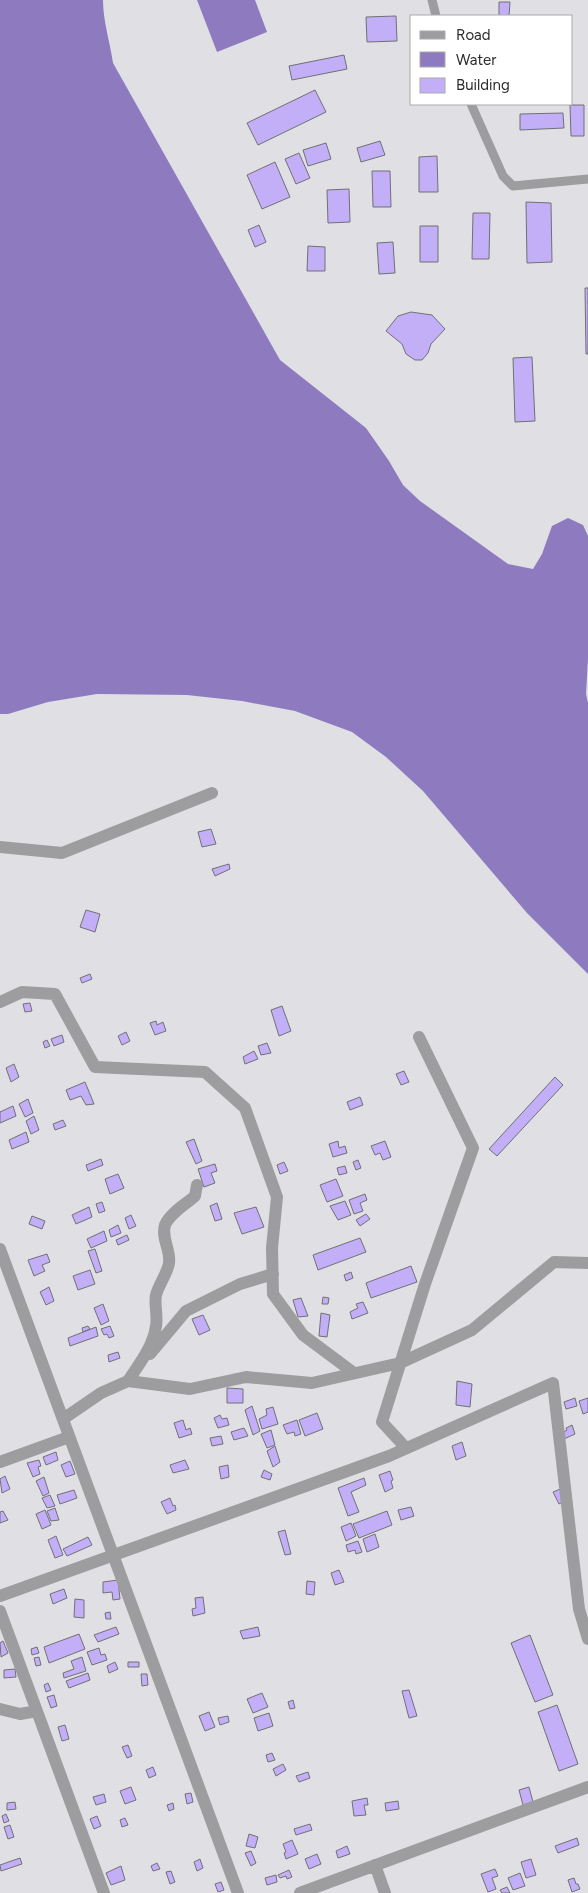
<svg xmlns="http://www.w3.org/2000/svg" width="588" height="1893" font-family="Figtree,sans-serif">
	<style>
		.water { fill: #8d7abf }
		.building { fill: #c2aff8; stroke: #717074 }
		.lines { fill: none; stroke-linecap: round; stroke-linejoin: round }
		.service { stroke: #9d9d9f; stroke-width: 9 }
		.minor { stroke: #9d9d9f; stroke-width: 12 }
	</style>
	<rect width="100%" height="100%" fill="#e0dfe4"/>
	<path class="water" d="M0,0h103c0,21 7,42 10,63l167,297 86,68 23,33 14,24 17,16 88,63 25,5 9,-15 10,-28 16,-8 15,7 5,11v122l-2,36 2,9v271l-61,-61 -104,-122 -37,-34 -34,-25 -57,-21 -53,-10 -55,-6 -90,-1 -49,8 -40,12h-8z
		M197,0h58l12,32 -50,20z"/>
	<path class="building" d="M499,2h11l-1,14h-10z
		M396,16l1,25 -30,1 -1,-25z
		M344,55l3,14 -55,11 -3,-14z
		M315,90l11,22 -68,33 -11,-22z
		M570,105h14v31h-13z
		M563,113l1,15 -44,2v-16z
		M380,141l5,14 -24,7 -4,-14z
		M326,143l5,16 -23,7 -5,-16z
		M299,153l11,25 -14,6 -11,-25z
		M437,156l1,36h-19v-35z
		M275,162l15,35 -28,12 -15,-34z
		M372,171h18l1,36h-18z
		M349,189l1,33 -22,1 -1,-33z
		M526,202l25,1 1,59 -25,1z
		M473,213h17l-1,46h-17z
		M259,225l7,17 -11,5 -7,-17z
		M420,226h18v36h-18z
		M393,242l2,31 -16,1 -2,-31z
		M308,246l17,1v24h-18z
		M585,288h3v66h-2z
		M411,312l21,3 13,14 -14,15 -3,9 -6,7h-7l-9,-6 -4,-10 -16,-13 12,-15z
		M532,357l3,64 -20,1 -2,-64z
		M211,829l5,15 -14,3 -4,-15z
		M229,864l1,5 -15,7 -3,-7z
		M86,910l14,4 -5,18 -15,-5z
		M90,974l2,5 -10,4 -2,-5z
		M30,1003l2,8 -7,1 -2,-8z
		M282,1006l9,25 -12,5 -8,-26z
		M156,1021l1,4 6,-3 3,9 -11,4 -5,-12z
		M126,1032l4,9 -8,4 -4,-9z
		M62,1035l2,7 -10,4 -3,-7z
		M47,1040l3,6 -5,2 -2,-6z
		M267,1043l4,10 -10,2 -3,-9z
		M254,1051l4,8 -13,5 -2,-7z
		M14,1064l5,13 -8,5 -5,-14z
		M404,1071l5,11 -8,3 -5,-11z
		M555,1077l8,8 -66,71 -8,-7z
		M85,1082l9,22 -8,1 -5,-9 -11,4 -4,-10z
		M360,1097l3,8 -13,5 -3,-8z
		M28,1099l5,14 -8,4 -6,-13z
		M13,1106l3,10 -16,7v-11z
		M34,1116l5,14 -8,4 -5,-13z
		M63,1120l3,6 -11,4 -2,-6z
		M26,1132l3,10 -17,7 -3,-9z
		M194,1139l8,22 -6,3 -10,-22z
		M338,1141l1,7 6,-2 2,7 -14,4 -4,-13z
		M385,1141l6,16 -8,3 -3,-7 -5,2 -4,-9z
		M101,1159l2,6 -15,6 -2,-6z
		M358,1160l3,8 -5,2 -3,-8z
		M284,1162l4,9 -8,3 -3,-9z
		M215,1164l2,7 -6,2 4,10 -11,4 -6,-18z
		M345,1166l2,7 -8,2 -2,-7z
		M118,1174l6,14 -14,6 -5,-15z
		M336,1179l7,17 -16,6 -7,-17z
		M365,1194l2,6 -7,3 3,8 -9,3 -5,-14z
		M345,1201l6,14 -13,5 -8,-14z
		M102,1202l3,9 -6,2 -3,-9z
		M217,1203l5,16 -7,2 -5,-15z
		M89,1207l3,10 -16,7 -4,-9z
		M256,1207l8,20 -22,7 -8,-21z
		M366,1214l4,5 -10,7 -4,-6z
		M131,1215l5,11 -7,3 -4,-11z
		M32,1216l13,5 -3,8 -13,-5z
		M118,1225l3,8 -10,4 -2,-7z
		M104,1231l3,10 -16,7 -4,-9z
		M127,1235l2,5 -11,5 -2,-5z
		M360,1238l6,14 -48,18 -5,-15z
		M95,1249l7,22 -6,2 -8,-22z
		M47,1254l3,8 -8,3 3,6 -11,5 -6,-16z
		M411,1266l6,16 -46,16 -5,-15z
		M90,1270l5,14 -17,6 -5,-14z
		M351,1272l2,6 -7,3 -2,-6z
		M49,1287l5,14 -8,4 -6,-13z
		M323,1297l6,1 -1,6h-6z
		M301,1298l7,18 -10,1 -5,-17z
		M363,1302l5,11 -16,6 -2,-7 8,-4 -2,-4z
		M103,1304l6,17 -8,4 -7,-17z
		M321,1313l9,2 -3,22 -8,-1z
		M203,1315l7,15 -11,5 -7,-16z
		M88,1326l2,3 -7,3 -1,-4z
		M110,1326l4,10 -5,2 -2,-4 -3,1 -3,-6z
		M96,1327l2,9 -28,10 -2,-8z
		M118,1352l2,6 -11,4 -1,-7z
		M457,1381l15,3 -2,23 -14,-2z
		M227,1388l16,1v14h-16z
		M575,1398l2,8 -11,3 -2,-7z
		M588,1398v14l-5,2 -4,-13z
		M252,1406l8,25 -7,4 -8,-25z
		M273,1407l5,17 -16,5 -3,-10 8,-4 -1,-6z
		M317,1413l6,16 -18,7 -6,-16z
		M220,1415l2,4 5,-1 2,7 -11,3 -4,-10z
		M183,1420l3,10 4,-2 2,6 -13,4 -5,-15z
		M297,1420l4,14 -6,2 -1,-4 -7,2 -4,-9z
		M572,1425l3,9 -11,5 -2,-6 5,-3 -1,-2z
		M244,1428l4,8 -14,4 -3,-8z
		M271,1430l4,15 -8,3 -6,-14z
		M221,1436l2,8 -11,2 -2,-8z
		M462,1442l4,14 -10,4 -4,-14z
		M275,1446l5,16 -7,5 -6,-16z
		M56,1452l2,8 -12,5 -3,-8z
		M39,1460l2,6 -3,1 2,7 -7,3 -6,-14z
		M185,1460l4,9 -16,4 -3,-8z
		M70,1461l5,13 -9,3 -5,-12z
		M228,1465l1,12 -8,2 -2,-12z
		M264,1470l8,4 -2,6 -9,-3z
		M390,1471l3,9 -2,1 2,7 -8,4 -6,-17z
		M5,1476l5,13 -8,4 -2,-14z
		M44,1477l5,16 -6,3 -7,-15z
		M364,1478l2,7 -15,7 8,20 -11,4 -10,-28z
		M563,1488l2,13 -6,3 -6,-12z
		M74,1490l3,8 -17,6 -3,-9z
		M50,1495l5,11 -8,2 -5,-10z
		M170,1498l3,8 2,-1 1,5 -9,4 -6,-12z
		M411,1507l3,9 -13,4 -3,-10z
		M55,1508l4,12 -8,1 -4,-10z
		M45,1510l6,15 -9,4 -6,-15z
		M3,1511l5,9 -8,3v-11z
		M387,1511l5,14 -33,13 -6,-14z
		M351,1523l5,13 -10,5 -5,-14z
		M285,1530l6,24 -6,1 -7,-23z
		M375,1534l4,13 -12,5 -4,-13z
		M56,1536l7,19 -8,3 -7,-18z
		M88,1537l4,8 -25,11 -4,-7z
		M358,1541l4,11 -6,2 -1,-4 -7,2 -2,-7z
		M339,1570l5,12 -9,3 -4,-12z
		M118,1580l2,19 -7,1 -1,-8 -9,1v-11z
		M307,1581l8,1 -1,13 -8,-1z
		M64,1589l3,9 -14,6 -3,-10z
		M203,1597l2,16 -12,3 -1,-7 4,-1 -1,-10z
		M75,1599l9,1v18l-10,-1z
		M110,1612l1,7h-5l-1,-6z
		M116,1627l3,7 -21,8 -4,-7z
		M258,1627l2,9 -17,3 -3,-8z
		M79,1634l6,15 -36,14 -5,-16z
		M530,1635l23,60 -18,7 -24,-59z
		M3,1641l5,12 -7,4 -1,-14z
		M37,1647l2,6 -7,2 -1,-6z
		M99,1648l2,7 4,-1 2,6 -15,5 -5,-13z
		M39,1657l2,8 -5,1 -2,-8z
		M82,1657l4,14 -22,7 -1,-5 11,-4 -3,-8z
		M115,1662l3,7 -9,4 -2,-7z
		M128,1662h11v5h-11z
		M15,1669l1,8 -12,1v-8z
		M88,1673l2,7 -21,8 -3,-7z
		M141,1674h6l1,11 -6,1z
		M48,1683l3,7 -5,2 -2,-7z
		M409,1690l8,26 -8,2 -7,-27z
		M262,1693l6,14 -15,6 -6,-14z
		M54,1695l3,11 -6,2 -4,-11z
		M293,1700l2,8 -5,1 -2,-7z
		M557,1705l21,59 -19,7 -21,-59z
		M209,1712l6,15 -10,4 -6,-15z
		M269,1713l4,13 -15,5 -4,-13z
		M228,1716l1,6 -9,3 -2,-7z
		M65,1725l4,14 -7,2 -4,-14z
		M128,1745l4,11 -5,2 -5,-11z
		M272,1753l3,7 -7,2 -2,-7z
		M283,1764l3,6 -10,6 -3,-7z
		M153,1767l3,8 -7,3 -3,-8z
		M308,1772l2,6 -11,4 -3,-6z
		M131,1787l5,13 -11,4 -5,-13z
		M529,1787l4,15 -10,3 -4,-15z
		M191,1793l2,9 -6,2 -2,-10z
		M104,1794l2,8 -10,3 -3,-8z
		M367,1798l1,7h-4l2,10 -12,1 -2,-15z
		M398,1801l1,8 -13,2 -1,-8z
		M15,1802l1,7 -9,1v-7z
		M173,1803l1,6 -5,2 -2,-6z
		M6,1814l3,7 -5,2 -2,-7z
		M97,1816l4,10 -7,3 -4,-10z
		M125,1818l3,7 -6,2 -2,-7z
		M310,1824l2,6 -16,5 -2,-6z
		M10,1825l4,12 -6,2 -4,-12z
		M249,1834l9,3 -3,11 -9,-2z
		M577,1838l2,7 -21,8 -3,-7z
		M292,1840l6,14 -12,5 -2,-6 2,-1 -3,-8z
		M347,1846l3,8 -12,4 -2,-7z
		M251,1851l5,12 -5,3 -6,-13z
		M317,1854l4,10 -12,5 -4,-10z
		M20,1858l2,6 -21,7 -1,-6z
		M200,1859l3,9 -6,3 -3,-9z
		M531,1859l5,16 -10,3 -5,-16z
		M157,1863l3,6 -7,2 -2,-5z
		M121,1866l4,14 -14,5 -5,-12z
		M495,1869l3,7 -6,2 4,11 -8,3 -7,-18z
		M289,1870l3,7 -5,2 -1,-3 -6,2 -2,-3z
		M171,1871l4,11 -5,2 -4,-12z
		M520,1873l5,13 -12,4 -5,-12z
		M276,1875l1,7 -10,3 -2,-7z
		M574,1878l2,6h2l2,5 -8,3 -4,-12z
		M221,1882l3,8 -6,2 -3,-8z
		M507,1887l3,6h-8l-2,-3z"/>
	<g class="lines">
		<path class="service" d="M432,0l4,16
			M471,104l32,72 10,10 75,-7"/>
		<path class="minor" d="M0,847l62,6 150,-60
			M0,1002l22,-10 33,2 40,73 110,5 40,36 32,89 -5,51 1,46 30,41 51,38
			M0,1249l238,644
			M150,1354l36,-43 54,-27 33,-10
			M128,1381c11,-17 25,-34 28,-55 2,-10 -2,-21 0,-31 3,-11 12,-23 13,-32 2,-13 -8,-24 -4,-38 5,-12 21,-21 30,-29l2,-11
			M63,1419l38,-26 27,-12 62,8 56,-12 66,6 88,-20 72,-33 82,-68 34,1
			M406,1448l-24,-26 43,-138 48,-136 -54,-111
			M0,1462l69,-25
			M0,1596l389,-140 164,-73 26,226 9,30
			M0,1611l104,282
			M0,1709l20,5 17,-3
			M375,1865l10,28
			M300,1893l288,-106"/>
	</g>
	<rect x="410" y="15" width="162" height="90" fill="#ffffff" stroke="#aaaaab"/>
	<rect x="420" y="31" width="25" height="8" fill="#9d9d9f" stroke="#aaaaab"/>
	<text x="456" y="40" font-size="15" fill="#2b2b2c">Road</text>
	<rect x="420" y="52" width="25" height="15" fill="#8d7abf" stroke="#aaaaab"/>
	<text x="456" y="65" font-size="15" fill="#2b2b2c">Water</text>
	<rect x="420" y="78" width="25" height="15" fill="#c2aff8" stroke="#aaaaab"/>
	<text x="456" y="90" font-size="15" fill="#2b2b2c">Building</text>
</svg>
